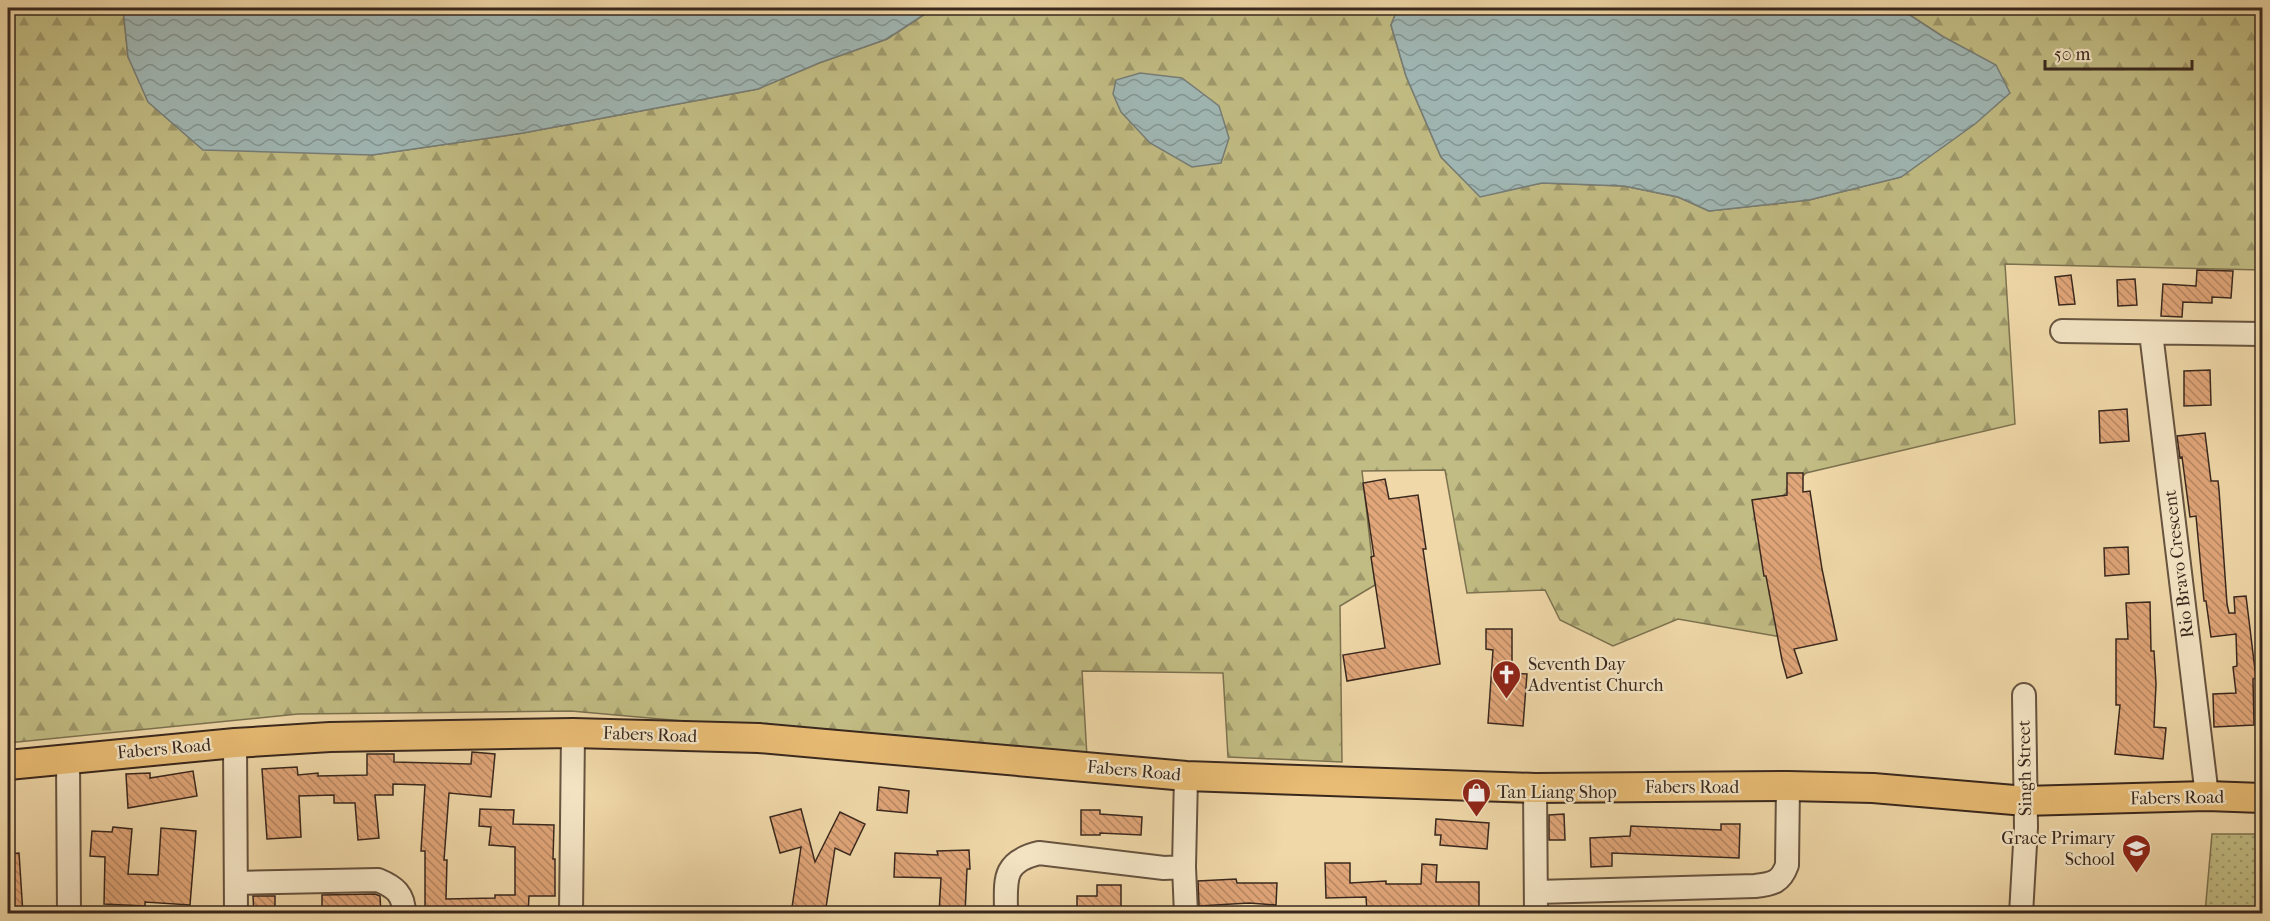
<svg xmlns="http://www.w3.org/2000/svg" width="2270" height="921" font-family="'IM FELL French Canon',serif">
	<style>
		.grass { fill: url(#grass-dots); stroke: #7d7250; stroke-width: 1.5 }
		.forest { fill: url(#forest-firs); stroke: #7d7250; stroke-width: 1.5 }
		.water { fill: url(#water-waves); stroke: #777e78; stroke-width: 1.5 }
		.building { fill: url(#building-back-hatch); stroke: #39281e; stroke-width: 1.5 }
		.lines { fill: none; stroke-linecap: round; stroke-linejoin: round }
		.minor-casing { stroke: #675440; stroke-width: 26 }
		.major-casing { stroke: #39281e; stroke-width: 32 }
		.minor { stroke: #f5e6c6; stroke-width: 22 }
		.major { stroke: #e8bc74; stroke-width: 28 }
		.labels { text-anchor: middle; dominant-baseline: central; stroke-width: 4.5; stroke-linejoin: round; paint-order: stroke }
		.street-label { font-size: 18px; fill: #39281e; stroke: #f5e6c6 }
		.poi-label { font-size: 18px; fill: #39281e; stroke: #f5e6c6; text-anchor: start }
	</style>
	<defs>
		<pattern id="grass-dots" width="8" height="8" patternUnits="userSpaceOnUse" patternTransform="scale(1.5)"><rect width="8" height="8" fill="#c1bc83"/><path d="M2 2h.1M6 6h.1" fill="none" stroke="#9e996b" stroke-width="1.8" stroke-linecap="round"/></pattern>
		<pattern id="forest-firs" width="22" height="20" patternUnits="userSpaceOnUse" patternTransform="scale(1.5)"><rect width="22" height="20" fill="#c1bc83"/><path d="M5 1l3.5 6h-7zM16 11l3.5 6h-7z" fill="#9e996b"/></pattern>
		<pattern id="water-waves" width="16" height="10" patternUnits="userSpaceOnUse" patternTransform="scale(1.5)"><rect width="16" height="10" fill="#a0b7b4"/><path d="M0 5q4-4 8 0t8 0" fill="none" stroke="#839592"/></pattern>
		<pattern id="building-back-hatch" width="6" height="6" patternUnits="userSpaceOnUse" patternTransform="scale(1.5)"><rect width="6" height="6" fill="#e1a679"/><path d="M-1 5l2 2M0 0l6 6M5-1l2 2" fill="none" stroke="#b78763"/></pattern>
	</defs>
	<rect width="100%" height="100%" fill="#f0d8a8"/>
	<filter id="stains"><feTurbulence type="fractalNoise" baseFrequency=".00333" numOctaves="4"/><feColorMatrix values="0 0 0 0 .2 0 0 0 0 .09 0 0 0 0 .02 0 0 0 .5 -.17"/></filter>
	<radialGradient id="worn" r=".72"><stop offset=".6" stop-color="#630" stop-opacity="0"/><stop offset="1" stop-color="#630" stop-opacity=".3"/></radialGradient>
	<path class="grass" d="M2212,834h50v79h-57z"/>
	<path class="forest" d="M8,8h115l5,49 244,98 151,-22 235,-44 61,-26 68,-24 47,-31h464l-7,17 15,51 35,81 39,39 62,-13 82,3 54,11 31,14 100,-11 92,-23 41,-141 -43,-28h363v262l-257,-6 10,160 -209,49 -37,37 12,127 -103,-18 -65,27 -53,-26 -15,-30 -78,3 -22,-123 -83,1 13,114 -35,21 2,156 -114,-5 -5,-84 -141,-2 5,86 -516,-46 -273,3 -290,29z"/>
	<path class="water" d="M123,8h811l-47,31 -68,24 -61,26 -235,44 -151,22 -169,-5 -55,-48 -20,-45z
		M1398,8h501l43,28 54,29 14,28 -35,31 -74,53 -92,23 -100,11 -31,-14 -54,-11 -82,-3 -62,14 -39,-40 -35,-81 -15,-51z
		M1140,73l42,5 37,28 10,32 -8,25 -29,4 -42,-24 -29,-31 -8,-18 3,-14z"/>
	<path class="building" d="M2197,270l36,1 -2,27 -19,-1v6l-29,-1 -1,15 -21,-1 2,-32 33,2z
		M2071,275l4,29 -16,1 -4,-28z
		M2135,279l2,26 -19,1 -1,-26z
		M2210,370l1,35 -27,1v-35z
		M2127,409l2,32 -29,2 -1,-32z
		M2205,433l6,48h7l1,9 8,114 2,9h6l-1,-16 12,-1 10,82 -3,1 1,46 -40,2 -1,-33 23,-1 -3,-26 4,-1 -1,-32 -25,3 -5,-36h-2l-8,-85 -6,1 -8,-60 -2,1 -3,-22z
		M1787,473h16v19l7,-1 12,78 15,71 -43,9 8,24 -15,5 -5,-18 -16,-84h-2l-12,-76 35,-5z
		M1385,479l4,20 29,-4 8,54h-3l17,115 -93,17 -4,-26 42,-7 -14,-91 3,-1 -11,-73z
		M2128,547l1,27 -24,2 -1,-28z
		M2150,602l1,49h3l2,33 -2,43 12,1 -3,31 -48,-5 5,-49h-4v-66h12l-2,-36z
		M1486,629h26v44l15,1 -4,52 -35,-3 5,-73 -7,-1z
		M472,752l23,2 -4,43 -42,-4 -5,67h3l-1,39 49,-1v-3h20v-48l-26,-2 2,-18 -12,-1 1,-17 34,1 -1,14 41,1 -1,34h2v37h-26l-1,18h-103v-63h-4l4,-66 -32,-1v11h-18l4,43 -21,2 -3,-37h-21v-8l-35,1 2,41 -34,2 -5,-70 35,-2 1,8 20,-2v3l49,-1v-21h27v8l77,2z
		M193,771l4,25 -69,12 -2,-34 24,-1v5z
		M879,787l30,4 -2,22 -30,-3z
		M801,809l14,53 25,-50 25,12 -15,31 -15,-7 -10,66h-34l10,-67 -21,6 -10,-36z
		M1081,810h19v4l42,3 -1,18 -41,-2v2h-19z
		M1564,814l1,26h-16v-25z
		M1436,819l53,4 -2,26 -47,-4 1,-10h-6z
		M1721,824h19l-1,34 -127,-5v13l-21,1 -1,-29 40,-2 1,-10 90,4z
		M113,827l19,2 -4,45 30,1 3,-47 35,3 -6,74 -45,-3v4l-41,-2 1,-47 -15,-1 2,-25 20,1z
		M969,850l1,19h-3l-2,45h-26l2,-36 -47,-1 1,-24 43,2 -1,-4z
		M19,853l4,61h-15v-60z
		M1325,863h25v20l36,-2v3h35l1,-20 15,1 -1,17h43v30h-112l-1,-15 -40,1z
		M1236,879l1,4h40l-1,22 -27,-2 -50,3 -1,-25z
		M1097,885h24v29h-44v-18h20z
		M375,894l5,2 1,18h-59v-19z
		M253,896h22v18h-21z"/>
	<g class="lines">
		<defs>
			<path id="minor" d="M2062,331l200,3
				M2151,333l56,463
				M235,743l1,171
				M68,758l1,156
				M1186,776l-2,91 2,47
				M1535,788l1,126
				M236,883l142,-3c17,7 26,14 26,34
				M1536,892l219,-6c18,-2 26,-4 32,-21l1,-79
				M571,914l2,-181
				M1006,914c0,-33 -5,-52 33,-61l125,15 20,-1
				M2021,914l5,-87 -2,-132"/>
			<path id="major" d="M8,765l227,-22 95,-6 243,-4 186,5 427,38 349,12 253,-2 85,2 153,13 181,-5 55,2"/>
		</defs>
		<use href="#minor" class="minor-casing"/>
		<use href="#major" class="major-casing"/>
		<use href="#minor" class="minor"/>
		<use href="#major" class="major"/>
	</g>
	<defs>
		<symbol id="church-pin" viewBox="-11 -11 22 30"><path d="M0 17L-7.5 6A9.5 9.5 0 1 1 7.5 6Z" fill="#8f2418" stroke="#f5e6c6"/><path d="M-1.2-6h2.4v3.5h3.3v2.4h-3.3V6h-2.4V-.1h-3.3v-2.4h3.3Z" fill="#fff"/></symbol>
		<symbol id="shop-pin" viewBox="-11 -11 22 30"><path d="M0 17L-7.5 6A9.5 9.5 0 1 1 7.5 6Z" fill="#8f2418" stroke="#f5e6c6"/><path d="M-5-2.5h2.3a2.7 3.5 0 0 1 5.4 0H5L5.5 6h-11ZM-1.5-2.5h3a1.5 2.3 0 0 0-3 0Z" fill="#fff"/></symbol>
		<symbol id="school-pin" viewBox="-11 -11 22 30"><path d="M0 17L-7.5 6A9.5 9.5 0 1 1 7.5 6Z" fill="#8f2418" stroke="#f5e6c6"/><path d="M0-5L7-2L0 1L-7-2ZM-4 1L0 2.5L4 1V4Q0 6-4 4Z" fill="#fff"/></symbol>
	</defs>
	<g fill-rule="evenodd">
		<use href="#church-pin" x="1490" y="658" width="33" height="45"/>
		<use href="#shop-pin" x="1460" y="776" width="33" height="45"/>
		<use href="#school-pin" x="2120" y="832" width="33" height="45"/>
	</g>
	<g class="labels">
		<g class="street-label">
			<text transform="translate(2179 564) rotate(-97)">Rio Bravo Crescent</text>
			<text transform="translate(650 735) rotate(2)">Fabers Road</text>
			<text transform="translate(164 749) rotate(-5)">Fabers Road</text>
			<text transform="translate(2025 768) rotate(-91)">Singh Street</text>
			<text transform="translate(1134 771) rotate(5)">Fabers Road</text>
			<text x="1692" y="787">Fabers Road</text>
			<text transform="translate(2177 798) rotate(-1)">Fabers Road</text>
		</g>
		<g class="poi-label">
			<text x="1528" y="664">Seventh Day<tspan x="1528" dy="21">Adventist Church</tspan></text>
			<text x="1497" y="792">Tan Liang Shop</text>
			<text x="2115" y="838" text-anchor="end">Grace Primary<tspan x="2115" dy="21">School</tspan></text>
		</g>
	</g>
	<rect width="2270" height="921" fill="none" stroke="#f0d8a8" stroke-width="30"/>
	<rect x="9" y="9" width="2252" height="903" fill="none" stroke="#39281e" stroke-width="3"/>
	<rect x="15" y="15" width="2240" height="891" fill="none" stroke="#39281e" stroke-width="1.5"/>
	<path d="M2045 60v9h147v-9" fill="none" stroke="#39281e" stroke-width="3"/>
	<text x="2054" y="60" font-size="18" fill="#39281e" stroke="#f5e6c6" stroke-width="4.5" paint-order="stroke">50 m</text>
	<rect width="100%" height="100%" filter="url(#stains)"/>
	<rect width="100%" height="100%" fill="url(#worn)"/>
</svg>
